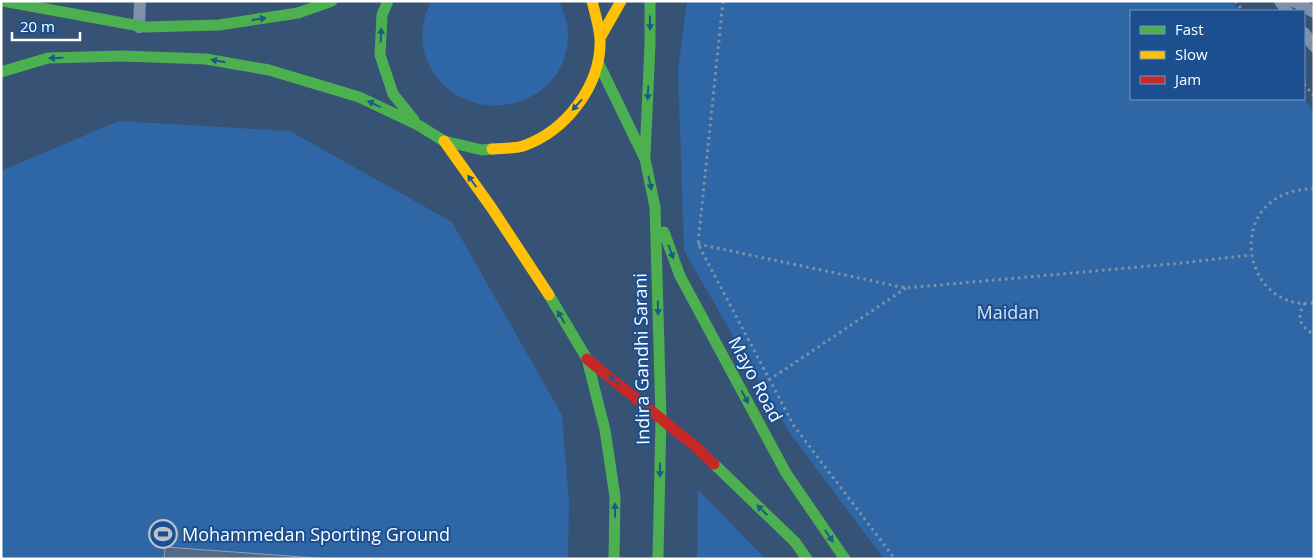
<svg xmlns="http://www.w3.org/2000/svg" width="1315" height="560" font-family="'Open Sans',sans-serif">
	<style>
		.green { fill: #2f66a5 }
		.building { fill: #526984; stroke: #92a2b6; filter: url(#shadow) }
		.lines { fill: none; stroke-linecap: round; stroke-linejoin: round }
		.path { stroke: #7d92a8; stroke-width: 3; stroke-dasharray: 2.5 4; stroke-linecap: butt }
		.lane { stroke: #7d92a8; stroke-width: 12 }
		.fast { stroke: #4caf50; stroke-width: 11 }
		.slow { stroke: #ffc107; stroke-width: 11 }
		.jam { stroke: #c62828; stroke-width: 11 }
		.oneway { fill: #205989 }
		.labels { text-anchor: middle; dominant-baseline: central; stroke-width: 4; stroke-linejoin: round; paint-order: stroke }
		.park-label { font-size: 18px; fill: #cfe3fa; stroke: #1b4f8f }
		.street-label { font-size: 18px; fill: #fff; stroke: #1b4f8f }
		.poi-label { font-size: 18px; fill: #fff; stroke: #1b4f8f; text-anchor: start }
	</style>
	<defs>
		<filter id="shadow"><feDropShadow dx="3" dy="5.5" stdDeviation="1" flood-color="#0009"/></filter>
	</defs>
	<rect width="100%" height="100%" fill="#365274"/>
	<path class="green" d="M431,1h128c4,10 8,19 9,29 4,82 -109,105 -141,30 -8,-18 -5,-41 4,-59z
		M687,1h544l8,10h-108v88h173l10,13v447h-430l-95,-127 -105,-181 -6,-181z
		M119,121l171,10 162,91 110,193 7,85 -1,59h-567v-388z
		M698,490l68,69h-69z"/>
	<path class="building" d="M165,547l165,12h-166z"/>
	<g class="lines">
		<path class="path" d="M723,1l-25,243 96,182 101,133
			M1235,1l8,10
			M1304,84l10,12
			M1314,189c-92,0 -75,123 0,114
			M698,244l208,44 277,-25 68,-8
			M1305,303c-9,13 -5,25 9,31
			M769,380l137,-92"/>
		<path class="lane" d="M1280,1l7,10
			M1294,1l20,11
			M139,27l1,-26
			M1304,33l10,13"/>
		<path class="fast" d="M3,1l142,26 74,-2 79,-12 34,-12
			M388,1l-6,14 -2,40 13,39 21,26
			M598,62l47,97 10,48 6,210 -3,142
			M1,72l47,-14 75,-2 83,3 63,11 90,27 59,28 26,16 38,9 10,-1
			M645,156l5,-111v-44
			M664,232l16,44 106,197 59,86
			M549,295l38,64 18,71 10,67 -1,62
			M714,464l81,78 12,17"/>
		<path class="slow" d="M600,38l21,-37
			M444,141l47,66 58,88
			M492,149c10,-1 22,0 31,-3 43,-15 79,-61 77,-108 -1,-12 -5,-25 -8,-37"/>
		<path class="jam" d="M587,359l109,88 18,17"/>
	</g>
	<defs><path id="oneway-solid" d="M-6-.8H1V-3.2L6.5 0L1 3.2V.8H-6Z" transform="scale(1.25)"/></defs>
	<g class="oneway">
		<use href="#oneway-solid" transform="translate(259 19) rotate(-9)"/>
		<use href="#oneway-solid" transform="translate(650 23) rotate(89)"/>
		<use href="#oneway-solid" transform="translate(381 35) rotate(-87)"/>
		<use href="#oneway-solid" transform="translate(56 58) rotate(178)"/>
		<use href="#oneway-solid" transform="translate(218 61) rotate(-170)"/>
		<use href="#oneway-solid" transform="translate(648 93) rotate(93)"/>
		<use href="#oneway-solid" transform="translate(374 104) rotate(-155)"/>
		<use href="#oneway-solid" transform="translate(577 105) rotate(132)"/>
		<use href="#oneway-solid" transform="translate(472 181) rotate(-126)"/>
		<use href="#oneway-solid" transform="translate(650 183) rotate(78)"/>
		<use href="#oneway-solid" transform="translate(671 252) rotate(70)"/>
		<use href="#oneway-solid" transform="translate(658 308) rotate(89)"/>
		<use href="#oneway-solid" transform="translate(561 317) rotate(-121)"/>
		<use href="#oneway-solid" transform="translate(614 380) rotate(-141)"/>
		<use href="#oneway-solid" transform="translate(745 397) rotate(62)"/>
		<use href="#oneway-solid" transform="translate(660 470) rotate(91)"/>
		<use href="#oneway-solid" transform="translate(615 510) rotate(-90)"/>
		<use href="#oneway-solid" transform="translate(762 510) rotate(-136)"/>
		<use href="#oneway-solid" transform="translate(829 536) rotate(56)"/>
	</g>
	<defs>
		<symbol id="stadium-ring" viewBox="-11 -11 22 22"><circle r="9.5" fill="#1b4f8f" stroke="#b9c2ce" stroke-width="1.5"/><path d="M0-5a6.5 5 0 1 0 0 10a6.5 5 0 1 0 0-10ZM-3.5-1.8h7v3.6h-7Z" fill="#b9c2ce"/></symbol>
	</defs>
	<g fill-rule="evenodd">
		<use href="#stadium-ring" x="147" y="518" width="32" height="32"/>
	</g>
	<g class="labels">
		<g class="park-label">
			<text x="1008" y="312">Maidan</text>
		</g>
		<g class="street-label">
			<text transform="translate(641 359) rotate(-91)">Indira Gandhi Sarani</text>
			<text transform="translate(756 379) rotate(62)">Mayo Road</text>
		</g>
		<g class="poi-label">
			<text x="182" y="534">Mohammedan Sporting Ground</text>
		</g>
	</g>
	<rect width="1315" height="560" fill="none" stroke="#ffffff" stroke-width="5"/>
	<rect x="1130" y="10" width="175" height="90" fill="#1b4f8f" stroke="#7695bc"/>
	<rect x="1140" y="26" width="25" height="8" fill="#4caf50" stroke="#7695bc"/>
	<text x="1175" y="35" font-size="15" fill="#ffffff">Fast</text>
	<rect x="1140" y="51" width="25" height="8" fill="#ffc107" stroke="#7695bc"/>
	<text x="1175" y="60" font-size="15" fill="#ffffff">Slow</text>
	<rect x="1140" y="76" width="25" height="8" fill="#c62828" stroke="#7695bc"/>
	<text x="1175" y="85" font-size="15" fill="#ffffff">Jam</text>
	<path d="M12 32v8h68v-8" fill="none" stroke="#ffffff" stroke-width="2.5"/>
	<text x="20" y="32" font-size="15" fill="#ffffff" stroke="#1b4f8f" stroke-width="4" paint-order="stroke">20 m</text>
</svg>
